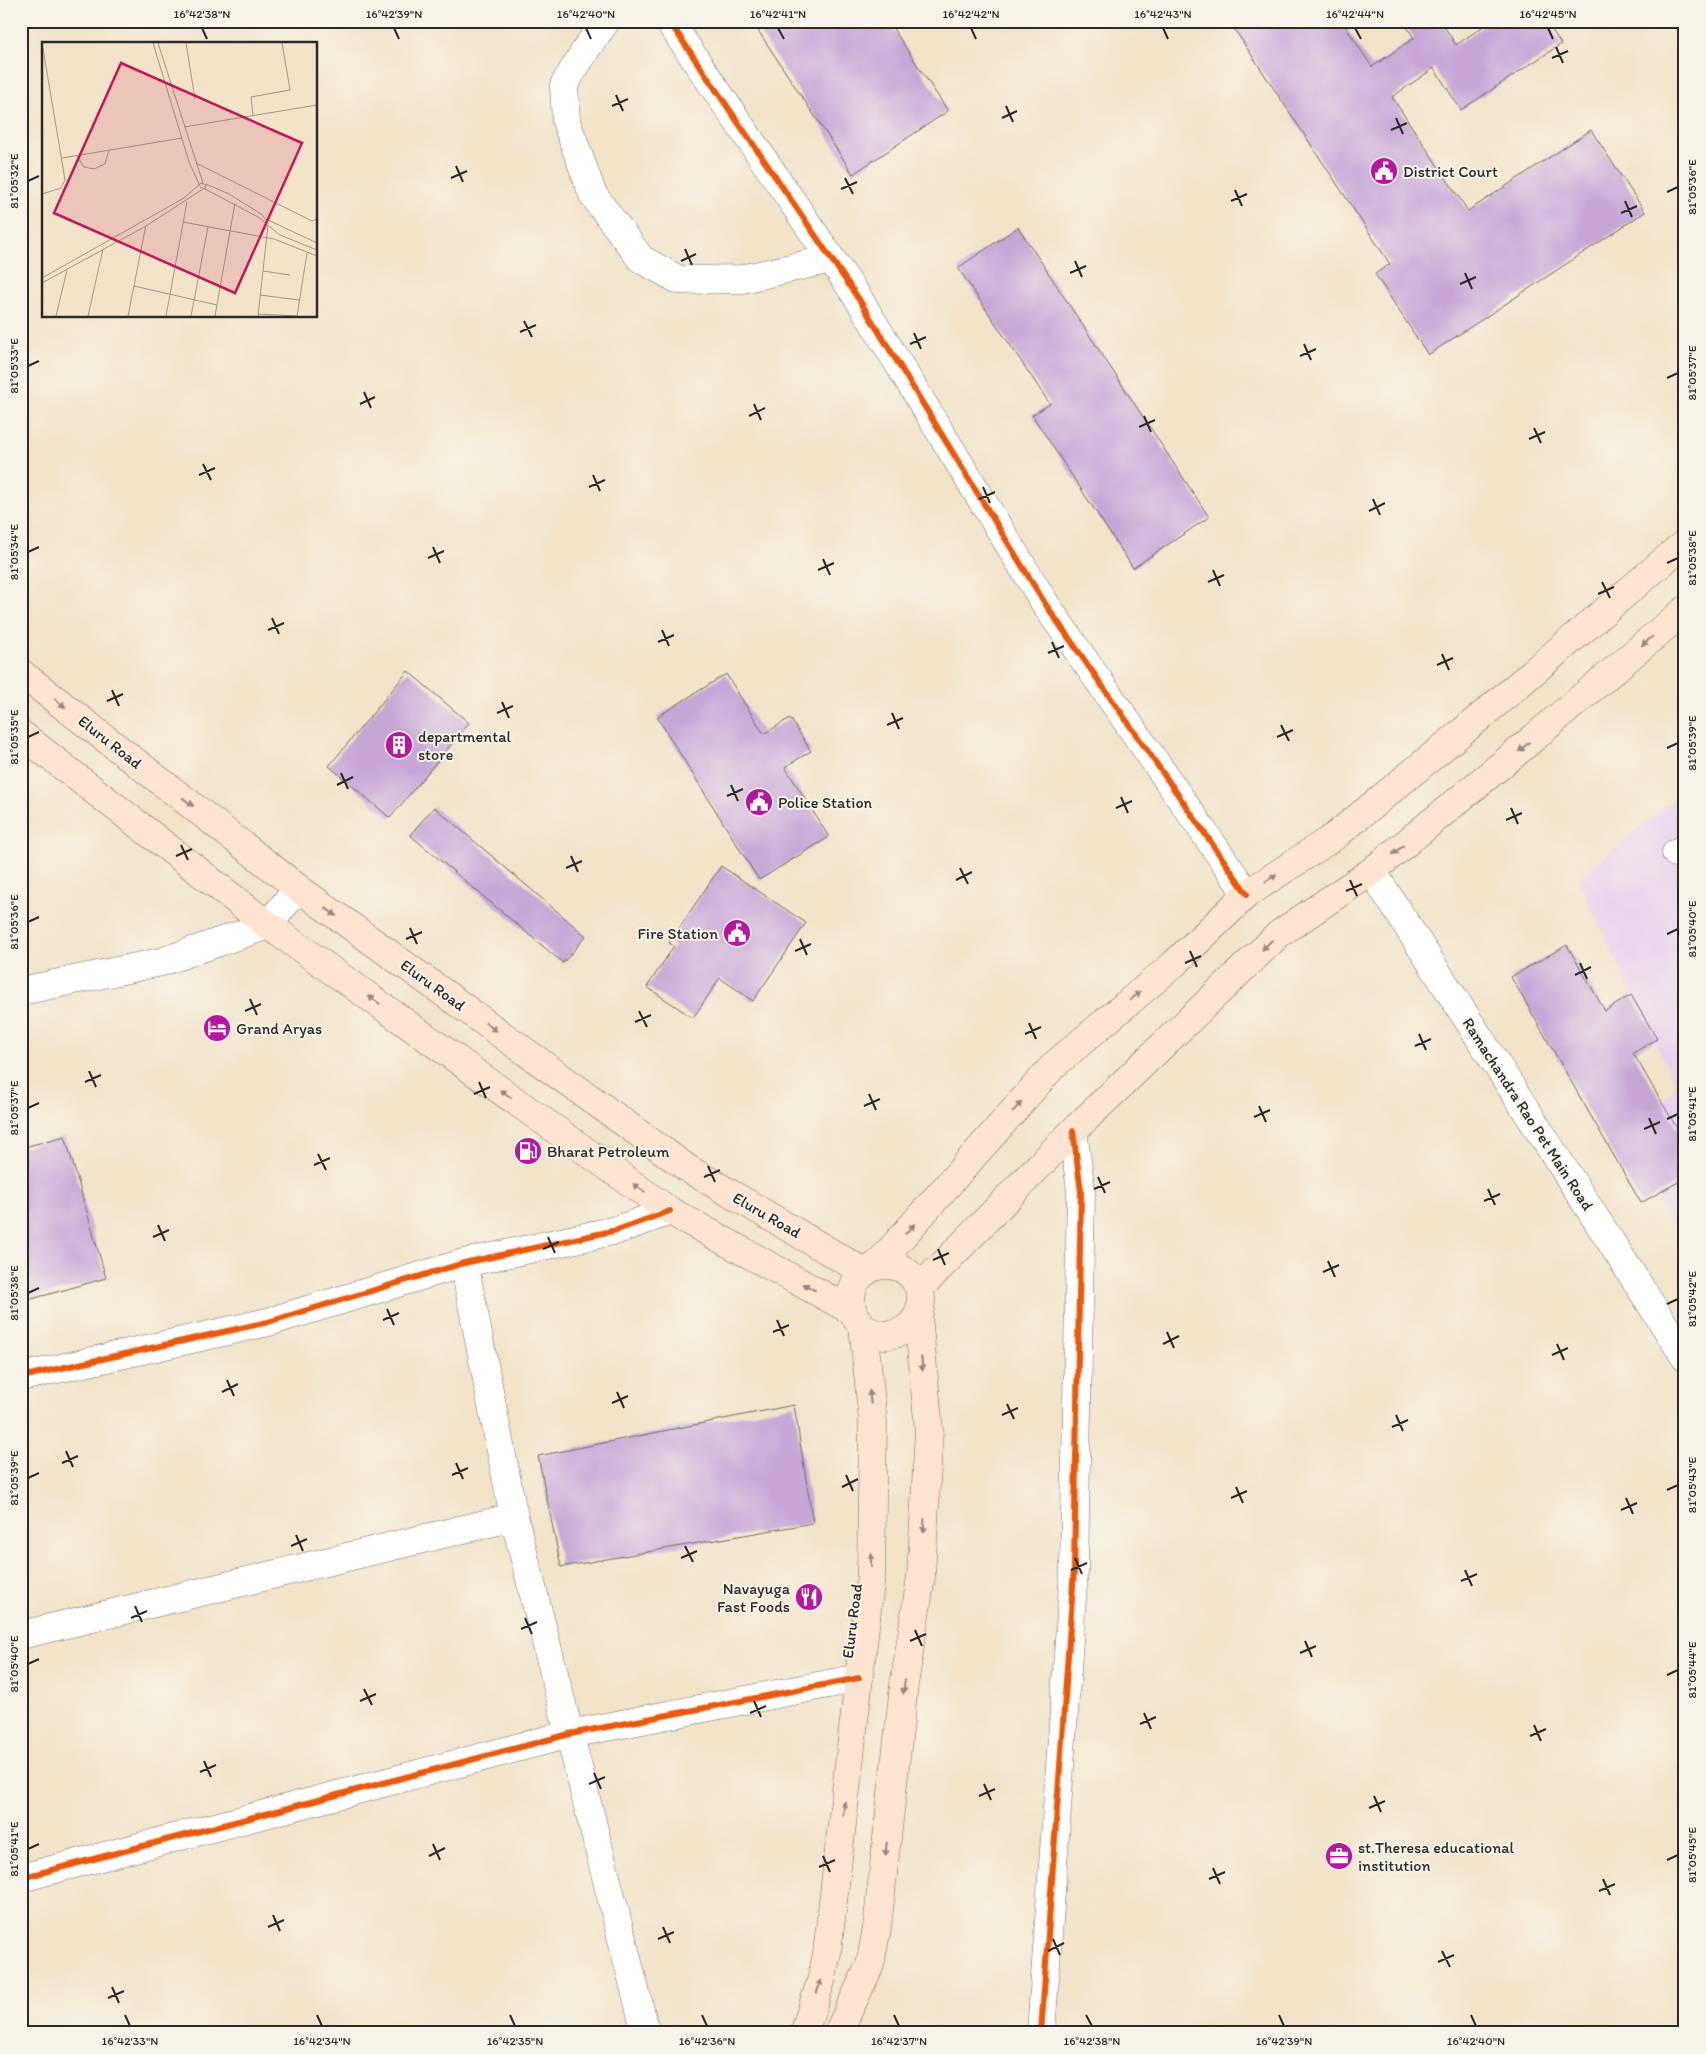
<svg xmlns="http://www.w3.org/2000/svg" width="1706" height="2054" font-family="Itim,sans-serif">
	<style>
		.built { fill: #e8d2ee }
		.building { fill: #c7a7d8 }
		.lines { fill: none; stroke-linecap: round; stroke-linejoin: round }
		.minor-casing { stroke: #716b62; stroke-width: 29 }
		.tertiary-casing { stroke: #716b62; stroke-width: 29 }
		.secondary-casing { stroke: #716b62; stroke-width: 29 }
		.minor { stroke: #fff; stroke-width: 28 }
		.tertiary { stroke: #fff; stroke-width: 28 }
		.secondary { stroke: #fde4d1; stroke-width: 28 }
		.cycleway-casing { stroke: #f7f3e8; stroke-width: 9 }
		.cycleway { stroke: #e8590c; stroke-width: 6 }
		.oneway { fill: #94887e }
		.ticks { fill: none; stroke: #2b2b2b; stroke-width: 2 }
		.labels { text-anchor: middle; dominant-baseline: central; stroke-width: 4; stroke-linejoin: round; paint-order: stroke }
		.poi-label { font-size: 16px; fill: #2b2b2b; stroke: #f7f3e8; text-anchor: start }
		.street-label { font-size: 16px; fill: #2b2b2b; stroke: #f7f3e8 }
		.inset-road { fill: none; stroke: #a2998a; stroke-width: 1 }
		.view { fill: #c2185b; fill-opacity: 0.15; stroke: #c2185b; stroke-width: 2.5 }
		.inset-edge { fill: none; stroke: #2b2b2b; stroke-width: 2.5 }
		.neatline { fill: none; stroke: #2b2b2b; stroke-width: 2 }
		.ticks-label { font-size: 12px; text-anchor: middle; fill: #2b2b2b }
	</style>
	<rect width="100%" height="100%" fill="#f7f3e8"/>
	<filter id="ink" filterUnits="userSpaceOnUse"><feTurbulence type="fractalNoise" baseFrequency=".02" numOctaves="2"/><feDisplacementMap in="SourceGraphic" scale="10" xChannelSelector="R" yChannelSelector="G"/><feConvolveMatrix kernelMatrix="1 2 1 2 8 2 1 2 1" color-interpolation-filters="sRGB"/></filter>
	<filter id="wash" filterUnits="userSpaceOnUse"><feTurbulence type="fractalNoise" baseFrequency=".0096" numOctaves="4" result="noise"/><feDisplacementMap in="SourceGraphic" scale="20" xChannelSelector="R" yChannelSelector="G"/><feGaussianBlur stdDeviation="1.12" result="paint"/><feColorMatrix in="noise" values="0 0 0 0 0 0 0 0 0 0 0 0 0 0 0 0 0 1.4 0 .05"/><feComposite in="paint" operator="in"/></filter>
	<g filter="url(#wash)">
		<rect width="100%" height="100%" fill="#f2e3c9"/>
		<path class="built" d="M1685,790v453l-61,-92 52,-66 -98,-205 17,-16z"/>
		<g id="blocks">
			<path class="building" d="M769,21h119l60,90 -95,63 -96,-145z
				M1229,21h113l30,46 42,-29 -11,-17h49l-8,5 12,19 35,-24h55l15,23 -100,66 -27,-42 -42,29 76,114 123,-81 54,82 -217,143 -53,-81 15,-10z
				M1018,227l191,290 -76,51 -101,-153 18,-11 -92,-136z
				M408,671l61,52 -79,95 -61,-52z
				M726,674l38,60 26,-16 21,33 -26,16 44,70 -70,43 -102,-163z
				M434,807l152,129 -23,27 -153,-128z
				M721,866l85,57 -53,78 -33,-23 -27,40 -46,-31 27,-41 -5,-3z
				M1567,945l38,66 26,-16 26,44 -24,14 52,89v36l-44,25 -130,-226z
				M65,1136l41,142 -85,24v-154z
				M794,1405l19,118 -252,44 -23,-111z"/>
		</g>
	</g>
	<g filter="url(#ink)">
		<use href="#blocks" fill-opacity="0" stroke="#716b62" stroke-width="1"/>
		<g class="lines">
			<defs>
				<path id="minor" d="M606,21l-18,25 -24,39 2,36 27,74 48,64 38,21 63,-1 89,-20
					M669,21l191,280 186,304 201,289
					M1676,853l9,-5
					M21,991l140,-29 107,-37 30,-37
					M464,1263l50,254 132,516
					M21,1377l247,-55 196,-59 153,-33 53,-19
					M21,1635l493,-118
					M21,1878l549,-144 289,-56
					M1041,2033l33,-463 7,-379 -8,-60"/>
				<path id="tertiary" d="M1372,871l313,486"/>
				<path id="secondary" d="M21,673l277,215 389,280 177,104
					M21,734l247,191 402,286 182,100
					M851 1300a35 35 0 1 1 70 0a35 35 0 1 1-70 0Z
					M877,1265l177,-200 121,-102 72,-69 88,-58 150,-123 200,-170
					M920,1288l153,-157 206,-197 93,-63 145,-119 168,-142
					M804,2033l18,-55 5,-25 44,-378 2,-153 -10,-95
					M838,2033l32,-68 7,-37 27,-243 17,-108 8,-147 -11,-114"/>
			</defs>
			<use href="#minor" class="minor-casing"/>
			<use href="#tertiary" class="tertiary-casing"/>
			<use href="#secondary" class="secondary-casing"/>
			<use href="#minor" class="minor"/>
			<use href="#tertiary" class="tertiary"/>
			<use href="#secondary" class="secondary"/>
			<defs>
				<path id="cycleway" d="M669,21l191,280 186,304 201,289
					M21,1377l247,-55 196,-59 153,-33 53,-19
					M21,1878l549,-144 289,-56
					M1041,2033l33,-463 7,-379 -8,-60"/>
			</defs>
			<use href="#cycleway" class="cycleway-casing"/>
			<use href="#cycleway" class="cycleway"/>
		</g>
		<defs><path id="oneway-solid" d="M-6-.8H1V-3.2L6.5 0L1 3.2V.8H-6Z" transform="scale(1.25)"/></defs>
		<g class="oneway">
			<use href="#oneway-solid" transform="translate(1647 641) rotate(140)"/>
			<use href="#oneway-solid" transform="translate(60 703) rotate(38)"/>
			<use href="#oneway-solid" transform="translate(1524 747) rotate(139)"/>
			<use href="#oneway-solid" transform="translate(188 802) rotate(38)"/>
			<use href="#oneway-solid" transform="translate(1398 850) rotate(141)"/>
			<use href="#oneway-solid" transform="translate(1271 878) rotate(-33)"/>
			<use href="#oneway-solid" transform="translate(331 912) rotate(36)"/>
			<use href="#oneway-solid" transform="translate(1267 945) rotate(136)"/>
			<use href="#oneway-solid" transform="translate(1135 996) rotate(-40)"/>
			<use href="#oneway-solid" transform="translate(374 1000) rotate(-145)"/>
			<use href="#oneway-solid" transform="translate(491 1027) rotate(36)"/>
			<use href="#oneway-solid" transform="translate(506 1094) rotate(-145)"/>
			<use href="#oneway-solid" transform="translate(1017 1107) rotate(-49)"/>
			<use href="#oneway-solid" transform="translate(639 1188) rotate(-145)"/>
			<use href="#oneway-solid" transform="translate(910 1229) rotate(-47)"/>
			<use href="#oneway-solid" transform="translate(809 1287) rotate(-151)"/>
			<use href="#oneway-solid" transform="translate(922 1364) rotate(85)"/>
			<use href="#oneway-solid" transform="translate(870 1397) rotate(-96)"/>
			<use href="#oneway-solid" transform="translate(924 1526) rotate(93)"/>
			<use href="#oneway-solid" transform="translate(871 1560) rotate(-90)"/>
			<use href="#oneway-solid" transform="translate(904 1687) rotate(97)"/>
			<use href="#oneway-solid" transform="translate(844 1808) rotate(-83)"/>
			<use href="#oneway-solid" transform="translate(886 1849) rotate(96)"/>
			<use href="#oneway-solid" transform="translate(819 1986) rotate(-73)"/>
		</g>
	</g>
	<path class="ticks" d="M202,28l5,11M394,28l5,11M586,28l5,11M778,28l6,11M971,28l5,11M1163,28l5,11M1355,28l6,11M1548,28l5,11M1556,47l7,16M1552,58l16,-7M616,95l7,16M612,106l16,-7M1006,106l7,16M1002,118l15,-7M1396,118l7,16M1391,130l16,-7M456,166l7,16M451,178l16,-7M845,178l8,16M28,181l11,-5M841,189l16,-7M1235,190l7,16M1667,192l11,-5M1231,201l16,-7M1625,201l7,16M1621,213l16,-7M685,249l7,16M681,261l15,-7M1075,261l7,16M1070,273l16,-7M1465,273l7,16M1460,284l16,-7M524,321l8,16M520,332l16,-7M914,333l7,16M910,344l16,-7M1304,344l7,16M1300,356l16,-7M28,366l11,-5M1667,378l11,-5M364,392l7,16M360,404l15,-7M754,404l7,16M749,416l16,-8M1144,416l7,16M1139,427l16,-7M1534,428l7,15M1529,439l16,-7M203,464l8,16M199,475l16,-7M593,475l7,16M589,487l16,-7M983,487l7,16M979,499l16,-7M1373,499l7,16M1369,511l16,-8M433,547l7,16M28,552l11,-5M428,558l16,-7M823,559l7,16M1667,563l11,-5M818,570l16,-7M1213,570l7,16M1208,582l16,-7M1602,582l8,16M1598,594l16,-7M272,618l7,16M268,630l16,-7M662,630l7,16M658,642l16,-7M1052,642l7,16M1048,653l16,-7M1442,654l7,16M1437,665l16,-7M112,690l7,16M107,701l16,-7M502,702l7,16M497,713l16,-7M892,713l7,16M887,725l16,-7M1281,725l8,16M28,737l11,-5M1277,737l16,-7M1667,748l11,-5M341,773l7,16M337,785l16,-8M731,785l7,16M727,796l16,-7M1121,797l7,16M1116,808l16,-7M1511,808l7,16M1506,820l16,-7M181,845l7,15M176,856l16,-7M571,856l7,16M566,868l16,-7M960,868l8,16M956,880l16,-8M1350,880l7,16M1346,891l16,-7M28,922l11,-5M410,928l7,16M1667,934l11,-5M406,939l16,-7M800,939l7,16M795,951l16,-7M1190,951l7,16M1185,963l16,-7M1580,963l7,16M1575,975l16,-8M250,999l7,16M245,1011l16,-7M639,1011l8,16M635,1022l16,-7M1029,1023l7,16M1025,1034l16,-7M1419,1034l7,16M1415,1046l16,-7M89,1071l7,16M85,1082l16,-7M479,1082l7,16M474,1094l16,-7M869,1094l7,16M864,1106l16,-7M1259,1106l7,16M28,1108l11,-5M1254,1117l16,-7M1649,1118l7,16M1667,1119l11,-5M1644,1129l16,-7M318,1154l8,16M314,1165l16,-7M708,1166l7,16M704,1177l16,-7M1098,1177l7,16M1094,1189l16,-7M1488,1189l7,16M1484,1201l16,-7M158,1225l7,16M153,1237l16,-7M548,1237l7,16M543,1249l16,-7M938,1249l7,16M933,1260l16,-7M1328,1261l7,16M1323,1272l16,-7M28,1293l11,-5M1667,1304l11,-5M387,1309l7,16M383,1320l16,-7M777,1320l7,16M773,1332l16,-7M1167,1332l7,16M1163,1344l16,-8M1557,1344l7,16M1552,1355l16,-7M227,1380l7,16M222,1392l16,-8M617,1392l7,16M612,1403l16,-7M1007,1404l7,15M1002,1415l16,-7M1396,1415l7,16M1392,1427l16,-7M66,1451l7,16M62,1463l16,-7M456,1463l7,16M452,1475l16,-7M846,1475l7,16M28,1478l11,-5M842,1487l16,-8M1236,1487l7,16M1667,1490l11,-5M1231,1498l16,-7M1626,1498l7,16M1621,1510l16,-7M296,1535l7,16M291,1546l16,-7M685,1546l8,16M681,1558l16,-7M1075,1558l7,16M1071,1570l16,-7M1465,1570l7,16M1461,1581l16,-7M135,1606l7,16M131,1618l16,-7M525,1618l7,16M521,1629l16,-7M915,1630l7,16M910,1641l16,-7M1305,1641l7,16M1300,1653l16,-7M28,1664l11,-5M1667,1675l11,-5M364,1689l8,16M360,1701l16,-7M754,1701l7,16M750,1713l16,-7M1144,1713l7,16M1140,1724l16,-7M1534,1725l7,16M1530,1736l16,-7M204,1761l7,16M200,1772l16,-7M594,1773l7,16M589,1784l16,-7M984,1784l7,16M979,1796l16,-7M1374,1796l7,16M1369,1808l16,-7M433,1844l7,16M28,1849l11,-5M429,1856l16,-8M823,1856l7,16M1667,1860l11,-5M819,1867l16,-7M1213,1868l7,16M1209,1879l16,-7M1603,1879l7,16M1599,1891l16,-7M273,1915l7,16M268,1927l16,-7M663,1927l7,16M658,1939l16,-7M1053,1939l7,16M1048,1951l16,-8M1442,1951l8,16M1438,1962l16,-7M112,1987l7,16M108,1998l16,-7M125,2015l5,11M317,2015l5,11M510,2015l5,11M702,2015l5,11M894,2015l5,11M1086,2015l6,11M1279,2015l5,11M1471,2015l5,11"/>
	<defs>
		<symbol id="civic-disc" viewBox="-11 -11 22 22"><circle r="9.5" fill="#b5179e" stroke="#f7f3e8"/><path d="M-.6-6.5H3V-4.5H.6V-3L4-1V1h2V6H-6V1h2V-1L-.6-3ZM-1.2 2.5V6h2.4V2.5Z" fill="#fff"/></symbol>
		<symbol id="building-disc" viewBox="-11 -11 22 22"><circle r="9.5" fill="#b5179e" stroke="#f7f3e8"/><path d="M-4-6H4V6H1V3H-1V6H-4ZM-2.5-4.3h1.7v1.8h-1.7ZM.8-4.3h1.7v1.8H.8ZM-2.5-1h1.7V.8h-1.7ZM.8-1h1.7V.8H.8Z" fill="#fff"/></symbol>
		<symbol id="hotel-disc" viewBox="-11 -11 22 22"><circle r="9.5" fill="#b5179e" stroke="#f7f3e8"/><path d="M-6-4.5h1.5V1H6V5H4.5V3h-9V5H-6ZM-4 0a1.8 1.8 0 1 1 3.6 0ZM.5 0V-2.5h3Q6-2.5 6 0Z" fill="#fff"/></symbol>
		<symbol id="fuel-disc" viewBox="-11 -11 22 22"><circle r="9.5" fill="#b5179e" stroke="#f7f3e8"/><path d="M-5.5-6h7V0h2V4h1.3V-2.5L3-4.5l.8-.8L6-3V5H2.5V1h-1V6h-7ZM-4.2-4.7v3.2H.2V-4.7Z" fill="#fff"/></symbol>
		<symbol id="restaurant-disc" viewBox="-11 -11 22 22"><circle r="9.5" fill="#b5179e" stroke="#f7f3e8"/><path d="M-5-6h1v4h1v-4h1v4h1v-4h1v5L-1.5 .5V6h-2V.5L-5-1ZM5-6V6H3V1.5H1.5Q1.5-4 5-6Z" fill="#fff"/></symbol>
		<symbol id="office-disc" viewBox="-11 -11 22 22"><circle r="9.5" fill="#b5179e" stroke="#f7f3e8"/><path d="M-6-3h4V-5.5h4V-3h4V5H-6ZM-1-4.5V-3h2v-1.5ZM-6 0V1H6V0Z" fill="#fff"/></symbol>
	</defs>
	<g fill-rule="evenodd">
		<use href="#civic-disc" x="1368" y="155" width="32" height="32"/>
		<use href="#building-disc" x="383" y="729" width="32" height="32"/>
		<use href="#civic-disc" x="743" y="786" width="32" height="32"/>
		<use href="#civic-disc" x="721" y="917" width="32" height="32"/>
		<use href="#hotel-disc" x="201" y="1012" width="32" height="32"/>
		<use href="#fuel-disc" x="512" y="1135" width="32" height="32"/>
		<use href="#restaurant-disc" x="793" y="1581" width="32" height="32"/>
		<use href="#office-disc" x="1323" y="1840" width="32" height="32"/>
	</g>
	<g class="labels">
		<g class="poi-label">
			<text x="1403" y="171">District Court</text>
			<text x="418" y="736">departmental<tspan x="418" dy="18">store</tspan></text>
			<text x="778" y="802">Police Station</text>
			<text x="718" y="933" text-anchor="end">Fire Station</text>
			<text x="236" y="1028">Grand Aryas</text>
			<text x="547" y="1151">Bharat Petroleum</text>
			<text x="790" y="1588" text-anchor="end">Navayuga<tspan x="790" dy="18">Fast Foods</tspan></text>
			<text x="1358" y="1847">st.Theresa educational<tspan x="1358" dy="18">institution</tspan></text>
		</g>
		<g class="street-label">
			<text transform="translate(110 742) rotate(38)">Eluru Road</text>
			<text transform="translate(433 985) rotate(36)">Eluru Road</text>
			<text transform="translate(1528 1114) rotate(57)">Ramachandra Rao Pet Main Road</text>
			<text transform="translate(767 1215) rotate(30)">Eluru Road</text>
			<text transform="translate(852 1621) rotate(-83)">Eluru Road</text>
		</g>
	</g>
	<g transform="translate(42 42)">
		<rect width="275" height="275" fill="#f2e3c9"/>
		<path class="inset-road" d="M111,1l36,119 11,24M116,1l45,140M144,1l9,56M211,74l-2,-19 39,-7 -8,-47M142,85l133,-22M35,114l7,11 10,2 11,-5 4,-14M20,116l120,-20M154,121l116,58 5,-2M164,142l23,10 32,20 6,7M163,147l53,28 22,18 37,15M0,152l19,-6 4,-8 -23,-137M224,177l51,24M141,180l91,17 43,17M221,229l27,4M0,236l142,-80 17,-15 5,2 -1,4 -5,-2M0,241l104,-57 57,-37M92,244l83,19M218,253l39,5M216,272l39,2M14,274l11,-46M46,274l15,-67M86,274l18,-91M124,274l21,-114M149,274l17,-89M173,274l20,-113M216,274l10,-91M255,274l10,-63"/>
		<path class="view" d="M79,21l181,80 -67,150 -181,-80z"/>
		<rect width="275" height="275" class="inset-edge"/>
	</g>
	<rect width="1706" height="2054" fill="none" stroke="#f7f3e8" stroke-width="55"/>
	<rect x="28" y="28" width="1650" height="1998" class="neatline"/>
	<g class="ticks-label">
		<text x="202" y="18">16°42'38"N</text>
		<text x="394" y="18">16°42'39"N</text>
		<text x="586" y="18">16°42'40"N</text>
		<text x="778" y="18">16°42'41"N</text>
		<text x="971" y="18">16°42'42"N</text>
		<text x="1163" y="18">16°42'43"N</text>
		<text x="1355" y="18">16°42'44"N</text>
		<text x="1548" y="18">16°42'45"N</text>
		<text transform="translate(14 181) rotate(-90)" y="4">81°05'32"E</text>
		<text transform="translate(1692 187) rotate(-90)" y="4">81°05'36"E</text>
		<text transform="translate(14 366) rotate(-90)" y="4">81°05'33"E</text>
		<text transform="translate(1692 373) rotate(-90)" y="4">81°05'37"E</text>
		<text transform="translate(14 552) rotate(-90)" y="4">81°05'34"E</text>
		<text transform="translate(1692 558) rotate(-90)" y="4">81°05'38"E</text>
		<text transform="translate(14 737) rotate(-90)" y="4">81°05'35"E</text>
		<text transform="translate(1692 743) rotate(-90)" y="4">81°05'39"E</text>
		<text transform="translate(14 922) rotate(-90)" y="4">81°05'36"E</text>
		<text transform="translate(1692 929) rotate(-90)" y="4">81°05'40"E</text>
		<text transform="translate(14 1108) rotate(-90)" y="4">81°05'37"E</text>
		<text transform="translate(1692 1114) rotate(-90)" y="4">81°05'41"E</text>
		<text transform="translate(14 1293) rotate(-90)" y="4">81°05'38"E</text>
		<text transform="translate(1692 1299) rotate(-90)" y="4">81°05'42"E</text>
		<text transform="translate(14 1478) rotate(-90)" y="4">81°05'39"E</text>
		<text transform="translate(1692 1485) rotate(-90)" y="4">81°05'43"E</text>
		<text transform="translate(14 1664) rotate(-90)" y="4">81°05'40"E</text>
		<text transform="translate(1692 1670) rotate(-90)" y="4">81°05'44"E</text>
		<text transform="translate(14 1849) rotate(-90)" y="4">81°05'41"E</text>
		<text transform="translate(1692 1855) rotate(-90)" y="4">81°05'45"E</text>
		<text x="130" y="2045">16°42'33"N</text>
		<text x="322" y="2045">16°42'34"N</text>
		<text x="515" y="2045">16°42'35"N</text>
		<text x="707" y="2045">16°42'36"N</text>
		<text x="899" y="2045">16°42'37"N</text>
		<text x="1092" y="2045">16°42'38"N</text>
		<text x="1284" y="2045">16°42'39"N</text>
		<text x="1476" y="2045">16°42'40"N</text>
	</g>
</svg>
